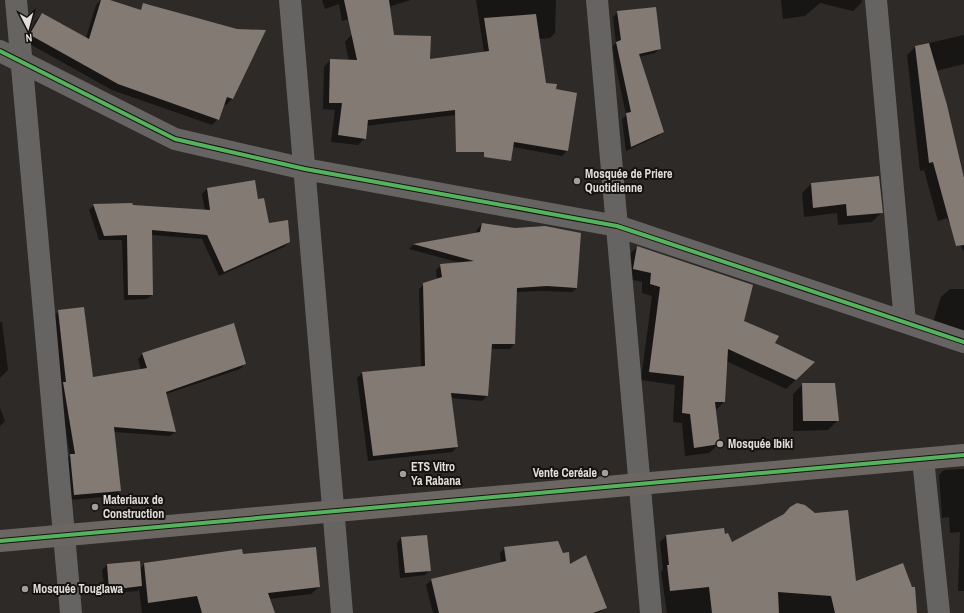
<svg xmlns="http://www.w3.org/2000/svg" width="964" height="613" font-family="'Archivo Narrow',sans-serif">
	<style>
		.shadow { fill: #0007 }
		.building { fill: #837a74 }
		.lines { fill: none; stroke-linecap: round; stroke-linejoin: round }
		.street { stroke: #666462; stroke-width: 22 }
		.secondary { stroke: #6b6662; stroke-width: 22 }
		.cycleway-casing { stroke: #151310; stroke-width: 6 }
		.cycleway { stroke: #56b35d; stroke-width: 4 }
		.poi-dot { fill: #a39e9b; stroke: #151310; stroke-width: 1.5 }
		.labels { text-anchor: middle; dominant-baseline: central; stroke-width: 4; stroke-linejoin: round; paint-order: stroke }
		.poi-label { font-size: 12px; font-weight: bold; fill: #e2ddda; stroke: #151310; text-anchor: start }
	</style>
	<rect width="100%" height="100%" fill="#2d2a27"/>
	<path class="shadow" d="M101,0h5l38,12 5,-8 44,15 44,11 28,1 -33,68 -6,6 -3,-1 -5,15 -6,6 -100,-35 -86,-48v-3l10,-19 6,-6 44,24 10,-33z
		M322,0h89l-69,21 -3,-17 -14,5z
		M476,0h80l-1,33 -5,5 -11,1 6,45 10,6 21,4 -9,57 -5,5 -64,-12z
		M781,0h80l1,2 -9,9 -33,-8 -15,13 -22,3z
		M618,12l42,36 -5,5 -16,4 24,74 -5,5 -32,15 -4,-32 4,-4 -14,-68 4,-4 -3,-26z
		M351,35l79,2 -1,23 33,49 -7,6 -89,11 -1,12 -7,7 -27,-3 4,-32 -12,-1 1,-42 6,-7 19,1 -4,-19z
		M964,35v29l-28,7 26,105h2v76l-17,-34 -9,3 -14,-51 -4,1 -13,-116 9,-9z
		M254,181l3,20 11,23 21,18 -5,5 -65,29 -17,-37 -51,-4 1,60 -5,4 -23,1 -2,-60h-23l-10,-30 5,-5 38,1 73,5 -3,-17 5,-5z
		M811,184l71,28 -10,10 -34,3 -1,-12 -33,4 -2,-24z
		M482,224l95,64 -5,4 -30,-1 -26,1 -2,52 -4,5h-20l-3,47 -5,5 -31,-3 6,49 -5,5 -84,9 -11,-83 5,-5 59,-6 -2,-78 5,-5 13,-4 -1,-10 5,-5 20,-2 -52,-14 4,-4 63,-12 1,-4z
		M637,247l137,96 40,19 -28,27 -60,-28 -2,41 -9,9 4,33 -10,9 -24,3 -3,-33 -9,-1 2,-37 -34,-5 11,-84 -10,-3v-11l-17,-4 3,-22z
		M950,289h14v48l-33,-8 10,-32z
		M59,311l34,67 48,-8 -3,-11 4,-5 103,10 -5,5 -74,25 9,38 -5,4 -56,-4 6,59 -5,5 -46,4 -4,-40 5,-4 -11,-68 -5,-72z
		M0,322h2l6,48 -8,8z
		M803,384l35,36 -10,10 -35,1v-37z
		M0,408l5,13 -5,5z
		M964,469v122h-6l2,-59 -10,1 -1,-16 -7,1 -3,-43 5,-5z
		M725,535l6,8 124,39 61,31h-249l-6,-41 2,-2 -3,-28 6,-6z
		M401,538l29,32 -5,5 -25,3 -3,-35z
		M505,548l57,6 7,11 37,43 -7,5h-166l-7,-28 5,-5 70,-17 -1,-10z
		M242,556l77,31 -8,7 -42,5 5,14h-132l-3,-24 -2,2 -32,3 -3,-24 5,-5 33,4 4,-5z"/>
	<path class="building" d="M101,0h9l31,10 2,-7 94,26 29,1 -33,69 -6,-2 -8,23 -101,-36 -86,-48 -1,-4 11,-19 47,26z
		M344,0h45l5,35 37,1 -1,23 59,-8 -5,-33 52,-4 10,69 11,1 -1,5 21,4 -9,58 -54,-9 -3,19 -27,-4v-5h-28l-1,-42 -87,10 -2,19 -28,-4 4,-32h-13l1,-44 27,1z
		M656,7l5,42 -22,5 25,78 -33,15 -5,-34 5,-1 -15,-70 5,-2 -4,-29z
		M929,43l18,62 17,73v67l-8,1 -23,-84 -4,1 -14,-117z
		M879,176l4,37 -36,3 -1,-12 -33,4 -2,-25z
		M255,180l3,19 6,-1 5,25 19,-3 2,22 -66,30 -17,-37 -55,-5 1,65h-25l-1,-60 -23,1 -11,-32 39,-1 1,2 77,5 -3,-22z
		M482,223l33,5 30,-2 36,7 -4,55 -30,-2 -30,2 -2,56h-23l-4,52 -37,-3 7,54 -85,9 -11,-84 63,-6 -2,-83 19,-6 -2,-13 34,-3 -61,-17 67,-12z
		M637,246l116,39 -9,36 35,15 -4,7 40,19 -19,18 -68,-31 -3,53h-10l5,42 -26,4 -4,-34 -8,-1 2,-37 -35,-4 11,-85 -10,-3 1,-11 -18,-4z
		M84,307l9,70 54,-9 -5,-15 92,-30 12,41 -80,28 10,40 -62,-5 7,64 -47,4 -4,-41h5l-12,-72h3l-8,-72z
		M802,383h33l4,38h-36z
		M797,503l8,2 10,8 33,-3 8,71 47,-18 9,24h3l2,26h-82l-4,-17 -53,-4 1,21h-67l-3,-26 -39,4 -3,-26h2l-3,-30 58,-7 1,6 3,-1 4,9 52,-28 6,-7z
		M427,535l4,36 -26,2 -4,-36z
		M558,541l5,12 6,-1 1,12 16,-9 21,53 -14,5h-154l-8,-34 75,-18 -2,-14z
		M316,547l4,40 -52,6 7,20h-73l-5,-17 -49,7 -4,-40 98,-14 1,5z
		M140,561l2,25 -33,4 -2,-26z"/>
	<g class="lines">
		<path class="street" d="M16,0l55,613
			M290,0l52,613
			M597,0l54,613
			M876,0l29,322
			M0,51l175,88 130,30 312,57 347,116
			M923,459l16,154"/>
		<path class="secondary" d="M0,541l964,-86"/>
		<defs>
			<path id="cycleway" d="M0,51l175,88 130,30 312,57 347,116
				M0,541l964,-86"/>
		</defs>
		<use href="#cycleway" class="cycleway-casing"/>
		<use href="#cycleway" class="cycleway"/>
	</g>
	<g class="poi-dot">
		<circle cx="577" cy="181" r="4"/>
		<circle cx="720" cy="444" r="4"/>
		<circle cx="605" cy="473" r="4"/>
		<circle cx="403" cy="474" r="4"/>
		<circle cx="95" cy="507" r="4"/>
		<circle cx="25" cy="589" r="4"/>
	</g>
	<g class="labels">
		<g class="poi-label">
			<text x="585" y="174">Mosquée de Priere<tspan x="585" dy="14">Quotidienne</tspan></text>
			<text x="728" y="444">Mosquée Ibiki</text>
			<text x="411" y="467">ETS Vitro<tspan x="411" dy="14">Ya Rabana</tspan></text>
			<text x="597" y="473" text-anchor="end">Vente Ceréale</text>
			<text x="103" y="500">Materiaux de<tspan x="103" dy="14">Construction</tspan></text>
			<text x="33" y="589">Mosquée Touglawa</text>
		</g>
	</g>
	<g transform="translate(28 28) rotate(174)" stroke="#151310" stroke-width="3" paint-order="stroke">
	<path d="M0-3L7 15L0 10L-7 15Z" fill="#e2ddda"/>
	<text y="-6" font-size="11" font-weight="bold" text-anchor="middle" fill="#e2ddda">N</text>
	</g>
</svg>
